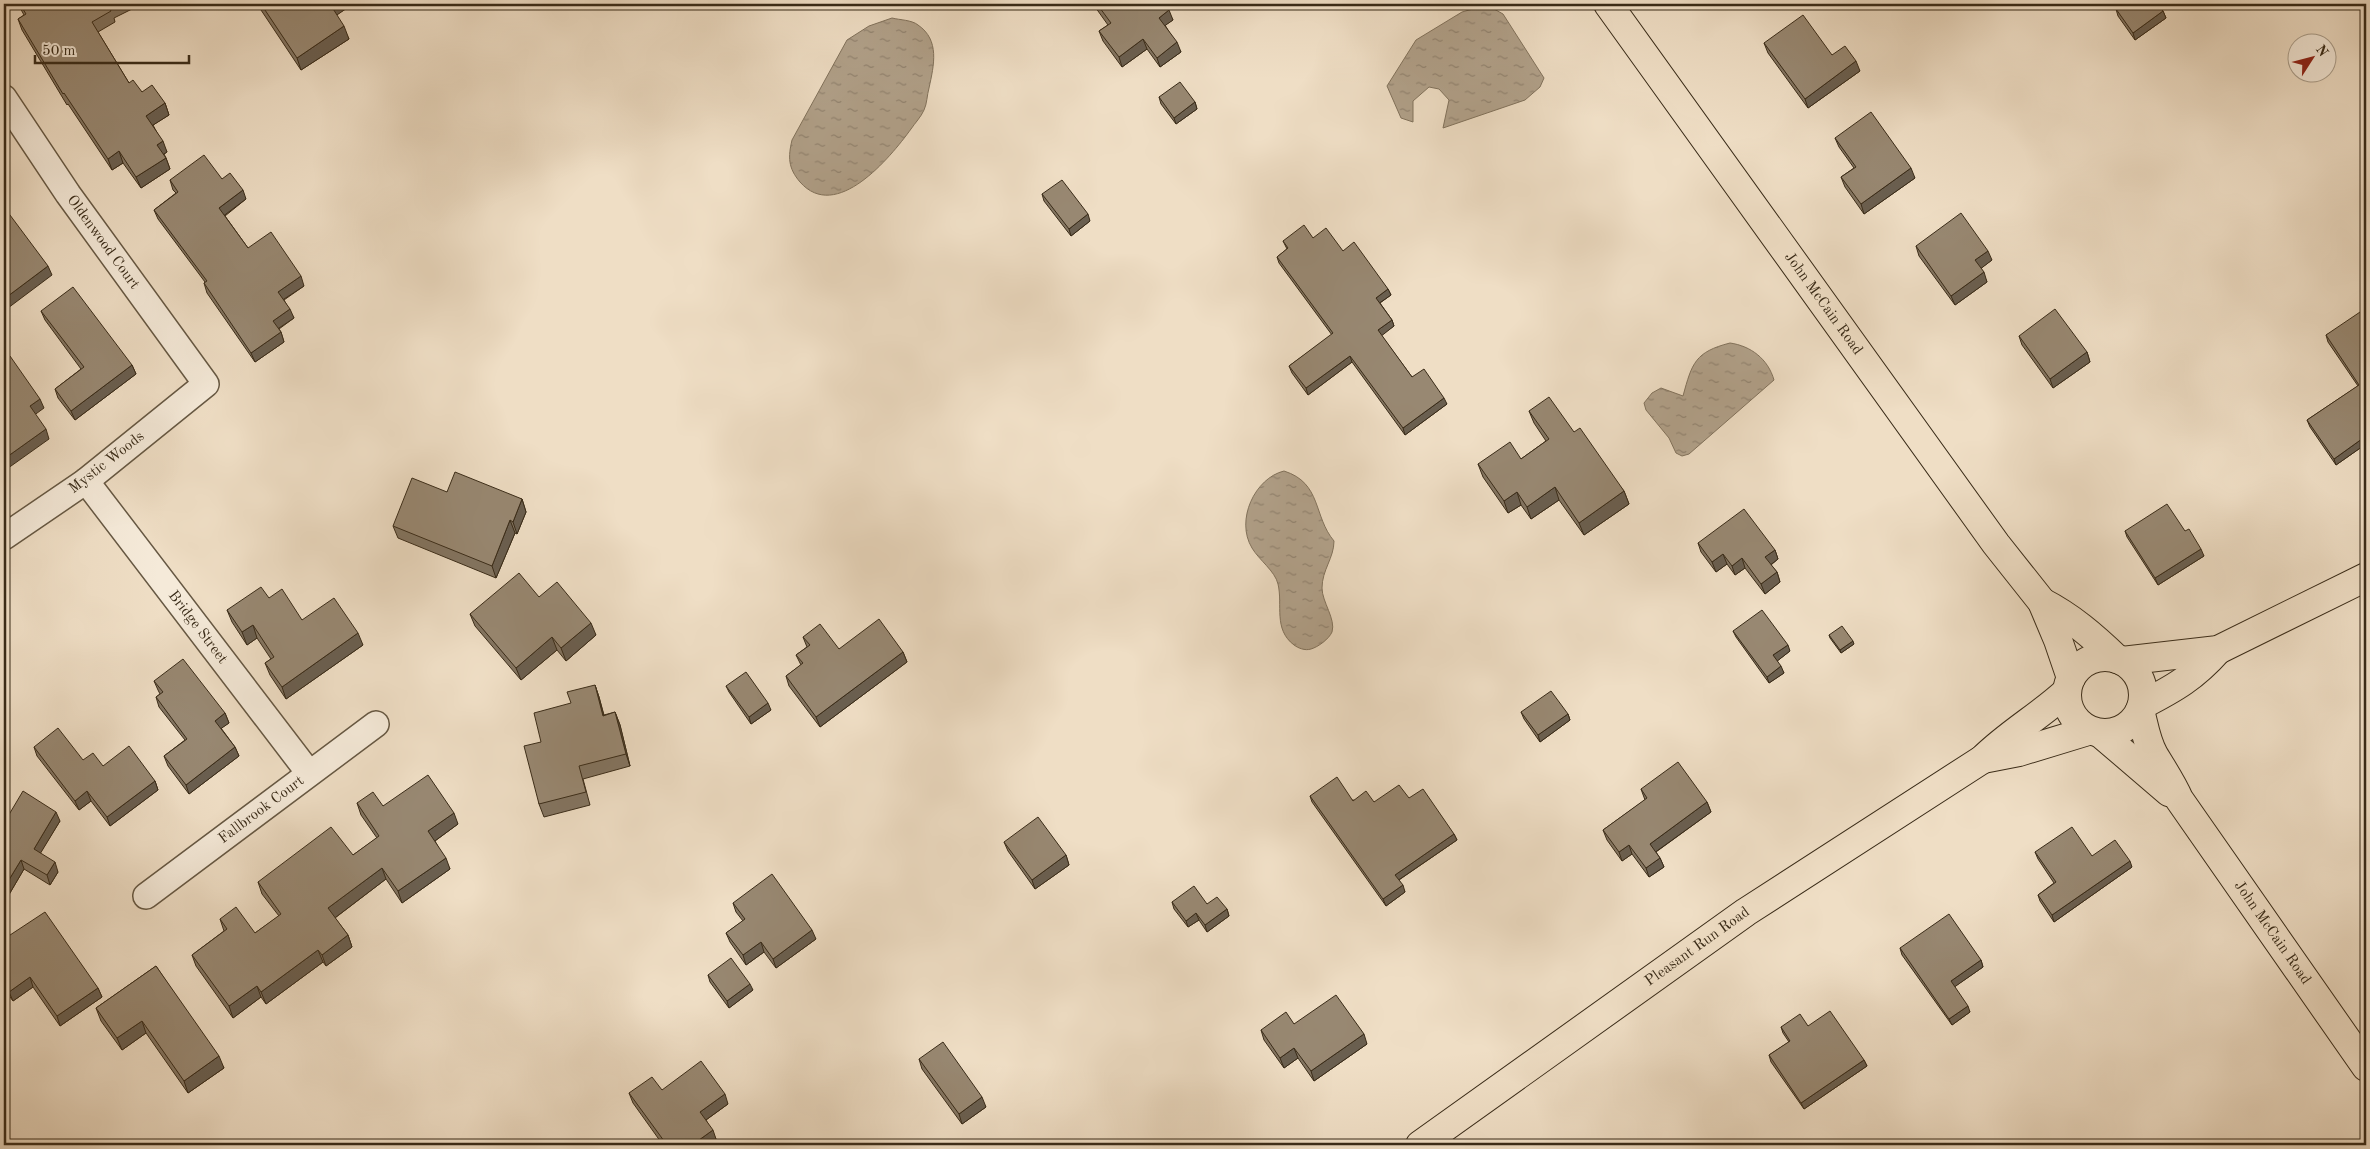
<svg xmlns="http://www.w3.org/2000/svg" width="2370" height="1149" font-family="'Old Standard TT',serif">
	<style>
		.water { fill: url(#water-ripples); stroke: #81725c }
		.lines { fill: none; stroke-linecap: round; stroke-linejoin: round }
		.minor-casing { stroke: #665843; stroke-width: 28 }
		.major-casing { stroke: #392b18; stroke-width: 30 }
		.minor { stroke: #f5ead9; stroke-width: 25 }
		.major { stroke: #efdec5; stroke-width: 28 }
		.wall { fill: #837562; stroke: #392b18 }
		.shaded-wall { fill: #6a5f50; stroke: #392b18 }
		.building { fill: #988872; stroke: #392b18 }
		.labels { text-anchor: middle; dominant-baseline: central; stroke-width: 4; stroke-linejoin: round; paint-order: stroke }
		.street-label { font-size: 15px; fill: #392b18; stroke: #f5ead9 }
	</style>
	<defs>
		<pattern id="water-ripples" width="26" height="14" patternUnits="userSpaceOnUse" patternTransform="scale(1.25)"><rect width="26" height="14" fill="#b1a18a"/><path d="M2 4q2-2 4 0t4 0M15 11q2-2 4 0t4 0" fill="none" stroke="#918370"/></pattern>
	</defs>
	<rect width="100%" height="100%" fill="#efdec5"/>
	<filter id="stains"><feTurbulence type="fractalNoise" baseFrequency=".004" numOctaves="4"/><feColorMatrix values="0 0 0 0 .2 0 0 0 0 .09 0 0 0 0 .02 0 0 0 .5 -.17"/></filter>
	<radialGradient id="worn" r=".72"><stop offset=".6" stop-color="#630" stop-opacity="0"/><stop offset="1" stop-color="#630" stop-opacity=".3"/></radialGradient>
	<path class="water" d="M1487,5l16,9 41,64 -4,9 -15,13 -82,28 6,-28 -10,-11 -10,-2 -16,14v21l-12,-4 -14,-32 29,-46 46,-28z
		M892,18c8,2 20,2 26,7 22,15 16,40 11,63 -2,7 -2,16 -5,22 -3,7 -9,13 -13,19 -21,29 -75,94 -111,53 -12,-14 -12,-25 -8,-42l55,-100 22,-14z
		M1730,343c21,3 38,16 44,37l-85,74 -7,2 -6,-3 -7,-15 -23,-28 -2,-7 8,-10 9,-5 22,8c9,-33 12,-44 47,-53z
		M1284,471c38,12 29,45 50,70 0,17 -12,29 -12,47 0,14 14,31 10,44 -3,7 -14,15 -21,17 -6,2 -13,-1 -17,-4 -21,-16 -11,-40 -16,-61 -3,-13 -19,-24 -26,-36 -17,-28 3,-70 32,-77z"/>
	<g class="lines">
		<defs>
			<g id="minor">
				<path id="s1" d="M4,98l64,96 138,190 -120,97 -82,56"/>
				<path id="s2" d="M86,481l223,292"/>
				<path id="s3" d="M146,896l230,-172"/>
			</g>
			<g id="major">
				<path id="s4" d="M1608,4l388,540 46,58 16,38 13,38"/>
				<path d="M2042,602c29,15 51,34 75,57"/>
				<circle cx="2105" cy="695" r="38"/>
				<path d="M2122,661l96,-11 148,-73"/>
				<path d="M2142,705c33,-17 52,-28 76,-55"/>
				<path id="s5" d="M2140,710c4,15 6,31 14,45 9,15 18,28 25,44l187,268"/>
				<path d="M2100,733l69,59"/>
				<path d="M1983,759l36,-7 69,-21"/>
				<path id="s6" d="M1420,1145l326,-233 237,-153c25,-25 57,-43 83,-67"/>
			</g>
		</defs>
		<use href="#minor" class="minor-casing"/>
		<use href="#major" class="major-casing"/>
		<use href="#minor" class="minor"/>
		<use href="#major" class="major"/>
	</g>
	<path class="wall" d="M18,4h124l-28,14 1,4 -17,10 31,51 13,9 23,11 4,12 -16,10 14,27 -3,2 2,4 4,11 -29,19 -18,-25 -11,7 -44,-66 -1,1 -45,-75 -4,-11 6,-4z
		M257,4h96l-17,11 13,24 -48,31z
		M1093,4h71l9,16 -8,5 16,27 -21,15 -13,-18 -25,18 -19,-26 -4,-10 9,-6z
		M2116,9l47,2 3,7 -31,22 -17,-24z
		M1764,43l68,12 28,16 -52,37 -40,-55z
		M1159,97l36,5 2,7 -21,15 -15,-20z
		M1835,138l80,40 -51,36 -19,-27 -4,-10 13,-9 -15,-21z
		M222,179l24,20 -21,17 23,32 56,38 -20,14 10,18 -15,11 2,3 3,10 -29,20 -48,-69 -3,-10 1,-1 -47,-63 -4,-9 22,-17 -3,-3 -3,-10z
		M1042,194l48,27 -19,15 -27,-35z
		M1313,238l30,13 45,38 3,6 -11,8 12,17 2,6 -13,9 31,42 35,27 -42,31 -53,-73 -44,33 -16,-22 -3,-7 43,-31 -53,-72 -2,-6 10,-8 -4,-8z
		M1916,246l76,14 -11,8 6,14 -32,23 -36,-49z
		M41,311l91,54 4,9 -61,46 -17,-22 -3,-9 26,-20 -36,-49z
		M2366,315v129l-30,21 -26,-38 -3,-7 51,-34 -30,-44 -2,-7z
		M2019,336l68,16 3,10 -37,26 -31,-43z
		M1529,411l45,21 50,59 5,13 -45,31 -25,-35 -28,19 -10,-14 -13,8 -25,-36 -5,-13 43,-5 25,-18 -12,-18z
		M447,492l75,7 4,13 -9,22 -2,-1 -19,45 -98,-40 -5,-12z
		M2125,531h60l19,25 -46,29 -31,-48z
		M1698,543l77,7 3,9 -7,6 6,7 3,10 -15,12 -20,-26 -10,7 -8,-11 -11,8 -15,-20z
		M539,597l57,38 -30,26 -9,-11 -36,30 -46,-54 -5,-12z
		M269,598l33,22 61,25 -77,54 -16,-24 -5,-12 6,-4 -14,-21 -10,7 -15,-23 -5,-12z
		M1733,631l57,20 -13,10 7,12 -15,10 -33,-46z
		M1829,635l25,9 -13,9 -11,-15z
		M803,637l36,12 64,3 4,10 -87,65 -31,-41 -3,-10 15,-11 -5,-10 11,-8z
		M154,681l71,32 4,10 -8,5 14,19 4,9 -50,38 -21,-28 -4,-10 21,-16 -26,-33 -3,-10 4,-3 -2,-4z
		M595,685l4,12 5,18 11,-3 5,13 10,41 -47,13 7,26 -46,12 -5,-13 2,-62z
		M726,686l45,24 -20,14 -22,-32z
		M1521,712l47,2 2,6 -30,22 -16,-23z
		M34,747l121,34 3,9 -48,36 -19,-25 -12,9 -42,-54z
		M1641,789l66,13 4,10 -55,40 4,6 4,9 -15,10 -17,-23 -10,7 -15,-21 -4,-10 42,-30z
		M1310,796l64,6 35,-4 45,36 3,6 -58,40 6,12 -19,14 -74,-104z
		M357,803l26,3 75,18 -23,17 15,28 -48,34 -16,-24 -51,39 13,17 4,12 -26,19 -3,-4 -57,42 -5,-7 -28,21 -37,-52 -4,-11 32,-24 -4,-12 35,14 24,-17 -17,-22 -4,-12 95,-27 24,-17 -16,-23z
		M60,821l-20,32 18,19 -8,13 -26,-16 -17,29 -3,-2v-73z
		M1004,842l62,13 3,10 -34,24 -27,-38z
		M2035,852l97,15 -78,55 -14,-21 -2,-6 16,-12 -16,-24z
		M1172,902l35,2 20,5 2,7 -22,16 -8,-12 -11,7 -14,-18z
		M733,903l83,36 -40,29 -12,-16 -18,13 -16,-23 -4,-9 17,-12 -7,-9z
		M4,939l94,49 4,9 -42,29 -27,-39 -20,14 -9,-12z
		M1900,948l81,12 2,7 -29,20 16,25 -18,13 -50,-70z
		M156,966l68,102 -36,25 -42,-60 -24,17 -21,-29 -5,-13z
		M708,975l45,15 -24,18 -19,-26z
		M1294,1024l73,20 -53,37 -16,-23 -14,10 -20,-28 -3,-10z
		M1808,1026l56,34 3,6 -63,43 -33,-47 -2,-7 20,-13 -6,-9 -2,-6z
		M919,1059l67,48 -24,17 -40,-55z
		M662,1090l66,14 -22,16 10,19 -8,6h-45l-30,-42 -4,-10z"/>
	<path class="shaded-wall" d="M329,4h24l-19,13z
		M1169,10l4,10 -10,7 -4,-9z
		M2163,11l3,7 -31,22 -2,-7z
		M344,26l5,13 -48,31 -4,-12z
		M1143,39l4,10 -25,18 -3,-10z
		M1177,42l4,10 -21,15 -3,-9z
		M1856,61l4,10 -52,37 -3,-9z
		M1195,102l2,7 -21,15 -2,-6z
		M165,103l4,12 -19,12 -4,-11z
		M163,141l4,11 -6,4 -4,-11z
		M119,151l4,12 -11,7 -4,-11z
		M166,158l4,11 -29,19 -5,-11z
		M1911,168l4,10 -51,36 -3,-10z
		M243,190l3,9 -24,18 -3,-9z
		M1088,214l2,7 -19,15 -2,-7z
		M1988,251l4,9 -13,10 -4,-10z
		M48,266l4,9 -48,36v-12z
		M1984,272l3,10 -32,23 -4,-9z
		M301,276l3,10 -23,15 -3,-9z
		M1388,289l3,6 -13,9 -2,-6z
		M290,309l4,9 -18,12 -3,-9z
		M1392,320l2,6 -14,11 -2,-7z
		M281,332l3,10 -29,20 -4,-9z
		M2087,352l3,10 -37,26 -3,-9z
		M1350,356l2,6 -44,33 -2,-7z
		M132,365l4,9 -61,46 -4,-9z
		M1444,398l3,6 -42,31 -2,-7z
		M40,399l4,9 -11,8 -3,-10z
		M46,429l3,10 -45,32v-12z
		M2366,436v8l-30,21 -2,-6z
		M1555,487l4,13 -28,19 -4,-12z
		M1624,491l5,13 -45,31 -5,-12z
		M1517,492l4,13 -13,8 -4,-12z
		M522,499l4,13 -9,22 -4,-12z
		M510,520l5,13 -19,45 -4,-12z
		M2201,549l3,7 -46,29 -3,-7z
		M1775,550l3,9 -9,7 -4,-9z
		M1723,554l4,10 -11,8 -4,-10z
		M1742,558l3,10 -10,7 -3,-9z
		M1777,572l3,10 -15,12 -4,-10z
		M591,623l5,12 -30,26 -5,-13z
		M253,625l4,13 -10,7 -5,-13z
		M358,633l5,12 -77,54 -4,-12z
		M552,637l5,13 -36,30 -5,-12z
		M1853,641l1,3 -13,9 -1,-3z
		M1788,645l2,6 -14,11 -3,-7z
		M903,652l4,10 -87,65 -4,-10z
		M1781,666l3,7 -15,10 -2,-6z
		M595,685l4,12 8,31 -4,-12z
		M768,703l3,7 -20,14 -2,-7z
		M615,712l5,13 10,41 -4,-12z
		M225,713l4,10 -10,7 -4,-9z
		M1568,714l2,6 -30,22 -2,-7z
		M235,747l4,9 -50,38 -3,-9z
		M155,781l3,9 -48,36 -3,-9z
		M87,791l4,10 -12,9 -4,-9z
		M1707,802l4,10 -57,41 -4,-9z
		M56,812l4,9 -23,38 -3,-10z
		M454,813l4,11 -26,19 -4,-12z
		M1454,834l3,6 -60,41 -2,-6z
		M1629,845l3,9 -10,7 -3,-9z
		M1066,855l3,10 -34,24 -3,-9z
		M446,858l4,11 -48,34 -4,-12z
		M1660,858l4,9 -15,10 -3,-9z
		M21,860l3,9 -17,29 -3,-10z
		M2130,861l2,6 -78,55 -2,-7z
		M55,862l3,10 -8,13 -3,-10z
		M382,868l4,11 -54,41 -4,-12z
		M1403,885l2,7 -19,14 -3,-7z
		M1227,909l2,7 -22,16 -2,-7z
		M1196,913l3,7 -11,7 -2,-6z
		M812,930l4,9 -40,29 -3,-9z
		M348,935l4,12 -26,19 -4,-11z
		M761,942l3,10 -18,13 -3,-10z
		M318,950l5,12 -57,42 -5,-12z
		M1981,960l2,7 -30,21 -2,-7z
		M30,977l3,10 -20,14 -4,-9z
		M750,984l3,6 -24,18 -2,-7z
		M257,986l4,11 -28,21 -4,-12z
		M98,988l4,9 -42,29 -3,-10z
		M1968,1006l2,6 -18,13 -3,-6z
		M142,1021l4,12 -24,17 -5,-12z
		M1364,1034l3,10 -53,37 -3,-10z
		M1294,1048l4,10 -14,10 -4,-10z
		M219,1056l5,12 -36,25 -4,-12z
		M1864,1060l3,6 -63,43 -3,-6z
		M725,1094l3,10 -25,18 -3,-10z
		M982,1097l4,10 -24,17 -3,-10z
		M713,1130l3,9 -8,6h-16z"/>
	<path class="building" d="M20,4h96l-7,3 2,4 -19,11 37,61 4,-3 9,12 10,-7 13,18 -19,13 17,25 -6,4 9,13 -30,19 -17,-26 -11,8 -44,-66 -1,1 -45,-75 8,-5z
		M261,4h69l14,22 -47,32z
		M1097,4h67l5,6 -10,8 18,24 -20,16 -14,-19 -24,18 -20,-26 12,-8z
		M2124,4h34l5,7 -30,22 -17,-24z
		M1803,15l29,40 13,-9 11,15 -51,38 -41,-56z
		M1180,82l15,20 -21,16 -15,-21z
		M1871,112l40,56 -50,36 -20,-27 15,-10 -21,-29z
		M204,155l18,24 8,-6 13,17 -24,18 29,40 23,-16 30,44 -23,16 12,17 -17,12 8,11 -30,21 -47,-70 3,-2 -53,-71 24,-18 -8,-12z
		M1062,180l26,34 -19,15 -27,-35z
		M4,207l44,59 -44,33z
		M1961,213l27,38 -13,9 9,12 -33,24 -35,-50z
		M1304,225l9,13 13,-10 17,23 11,-9 34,47 -12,9 16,22 -14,10 34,47 12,-8 20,29 -41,30 -53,-72 -44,32 -17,-22 44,-33 -56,-76 11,-9 -5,-7z
		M73,287l59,78 -61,46 -16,-22 29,-22 -43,-56z
		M2055,309l32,43 -37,27 -31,-43z
		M2363,310l3,5v121l-32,23 -27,-39 52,-35 -33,-50z
		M10,356l30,43 -10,7 16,23 -42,30v-99z
		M1549,397l25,35 6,-4 44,63 -45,32 -24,-36 -28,20 -10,-15 -13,9 -26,-37 32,-22 11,17 28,-20 -20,-28z
		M455,472l67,27 -9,23 -3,-2 -18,46 -99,-40 19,-48 35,14z
		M2167,504l18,27 4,-2 12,20 -46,29 -30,-47z
		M1744,509l31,41 -10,7 12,15 -16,12 -19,-26 -10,8 -9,-12 -11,8 -14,-19z
		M519,573l20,24 18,-15 34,41 -30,25 -9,-11 -36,31 -46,-54z
		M261,587l8,11 13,-9 20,31 32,-22 24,35 -76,54 -17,-24 9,-6 -21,-32 -11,7 -15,-22z
		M1762,610l26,35 -15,10 8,11 -14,11 -34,-46z
		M879,619l24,33 -87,65 -30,-41 17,-13 -7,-8 14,-10 -7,-8 17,-13 19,25z
		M1842,626l11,15 -13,9 -11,-15z
		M183,659l42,54 -10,8 20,26 -49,38 -22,-29 23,-17 -31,-42 7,-5 -9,-11z
		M746,672l22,31 -19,14 -23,-31z
		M595,685l8,31 12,-4 11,42 -47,12 7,26 -47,12 -15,-58 17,-4 -7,-29 37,-10 -4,-11z
		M1551,691l17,23 -30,21 -17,-23z
		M58,728l25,32 10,-7 10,13 26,-20 26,35 -48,36 -20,-26 -12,10 -41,-54z
		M1678,762l29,40 -57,42 10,14 -14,10 -17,-23 -10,7 -16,-22 44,-32 -6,-9z
		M428,775l26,38 -26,18 18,27 -48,33 -16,-23 -54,40 20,27 -26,20 -4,-5 -57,42 -4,-6 -28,20 -37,-51 35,-26 -7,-10 16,-12 19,26 26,-19 -23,-32 73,-55 22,28 26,-19 -22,-33 16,-11 10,14z
		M1337,777l16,24 13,-10 8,11 25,-17 10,13 14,-9 31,45 -59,41 8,10 -20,14 -73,-103z
		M23,791l33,21 -22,37 21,13 -8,13 -26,-15 -17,28v-65z
		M1038,817l28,38 -34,25 -28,-38z
		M2072,827l20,29 23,-16 15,21 -78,54 -14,-20 18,-13 -21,-30z
		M772,874l40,56 -39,29 -12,-17 -18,13 -17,-22 19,-14 -12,-16z
		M1194,886l13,18 10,-7 10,12 -22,16 -9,-12 -10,8 -14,-19z
		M45,912l53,76 -41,28 -27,-39 -21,15 -5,-8v-45z
		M1949,914l32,46 -30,21 17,25 -19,13 -49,-71z
		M731,958l19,26 -23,17 -19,-26z
		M156,966l63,90 -35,25 -42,-60 -25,17 -21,-30z
		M1336,995l28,39 -53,37 -17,-23 -14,10 -19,-28 25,-18 8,12z
		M1830,1011l34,49 -63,43 -32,-48 21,-14 -9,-14 19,-13 8,12z
		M943,1042l39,55 -23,17 -40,-55z
		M701,1061l24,33 -25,18 13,18 -21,15h-25l-38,-52 23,-16 10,13z"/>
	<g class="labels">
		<g class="street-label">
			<text stroke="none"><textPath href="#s1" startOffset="175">Oldenwood Court</textPath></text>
			<text stroke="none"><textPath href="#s4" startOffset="369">John McCain Road</textPath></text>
			<text transform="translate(107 463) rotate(-38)">Mystic Woods</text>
			<text stroke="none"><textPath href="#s2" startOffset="184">Bridge Street</textPath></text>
			<text stroke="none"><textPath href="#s3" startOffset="144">Fallbrook Court</textPath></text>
			<text stroke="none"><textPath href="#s5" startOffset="261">John McCain Road</textPath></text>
			<text stroke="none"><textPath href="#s6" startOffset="341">Pleasant Run Road</textPath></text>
		</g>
	</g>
	<rect width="2370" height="1149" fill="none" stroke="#efdec5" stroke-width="20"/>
	<rect x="5" y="5" width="2360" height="1139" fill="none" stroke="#392b18" stroke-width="2.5"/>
	<rect x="10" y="10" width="2350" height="1129" fill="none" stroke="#392b18"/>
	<g transform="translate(2312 58) rotate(54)"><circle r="24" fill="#f5ead9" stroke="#aa9e8c"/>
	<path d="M0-4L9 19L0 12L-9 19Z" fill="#8f2418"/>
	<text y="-8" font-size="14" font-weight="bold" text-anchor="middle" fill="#392b18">N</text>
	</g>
	<path d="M35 55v8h154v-8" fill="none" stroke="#392b18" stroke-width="2.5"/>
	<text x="42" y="55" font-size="15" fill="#392b18" stroke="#f5ead9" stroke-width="4" paint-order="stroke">50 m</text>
	<rect width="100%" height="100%" filter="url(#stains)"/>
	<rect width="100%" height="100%" fill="url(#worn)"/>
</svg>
